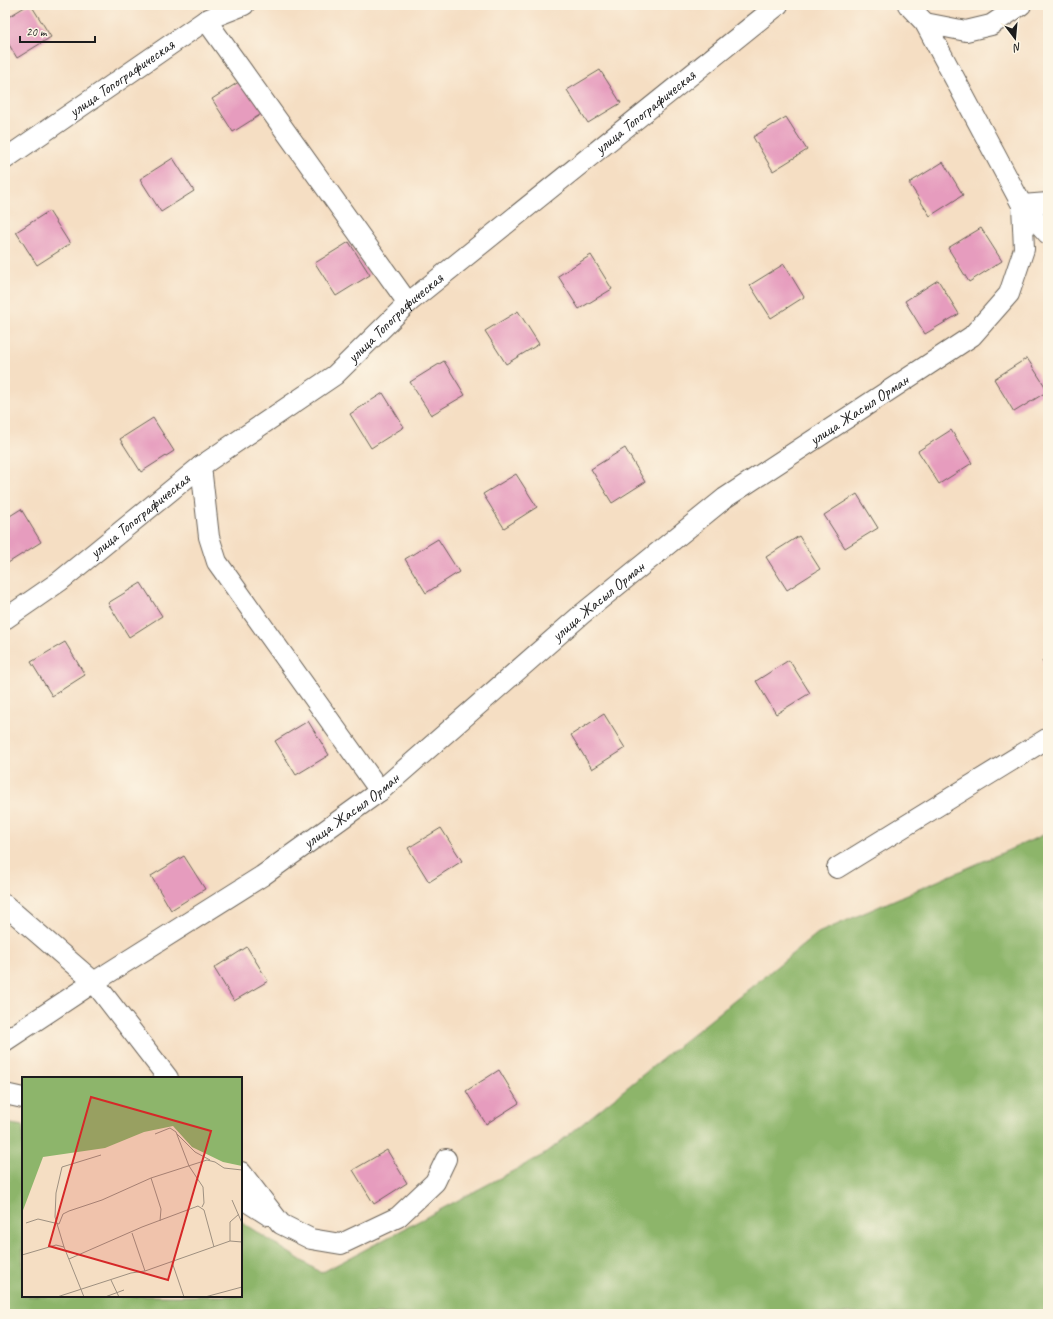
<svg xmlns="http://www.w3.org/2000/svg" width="1053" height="1319" font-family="Caveat,sans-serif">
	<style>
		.forest { fill: #8db56b; stroke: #546844 }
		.building { fill: #e69cbe }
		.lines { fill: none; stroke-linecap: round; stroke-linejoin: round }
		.minor-casing { stroke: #686056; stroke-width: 22 }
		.minor { stroke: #fff; stroke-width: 20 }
		.labels { text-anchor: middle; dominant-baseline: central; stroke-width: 3; stroke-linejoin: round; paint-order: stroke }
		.street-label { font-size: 16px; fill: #1c1c1c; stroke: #fcf5e5 }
		.inset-road { fill: none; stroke: #9e9080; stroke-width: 1 }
		.view { fill: #d62828; fill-opacity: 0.15; stroke: #d62828; stroke-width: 2 }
		.inset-edge { fill: none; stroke: #1c1c1c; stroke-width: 2 }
	</style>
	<rect width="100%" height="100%" fill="#fcf5e5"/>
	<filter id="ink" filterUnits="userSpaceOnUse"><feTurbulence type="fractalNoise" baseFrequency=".025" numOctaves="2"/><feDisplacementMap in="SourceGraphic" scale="8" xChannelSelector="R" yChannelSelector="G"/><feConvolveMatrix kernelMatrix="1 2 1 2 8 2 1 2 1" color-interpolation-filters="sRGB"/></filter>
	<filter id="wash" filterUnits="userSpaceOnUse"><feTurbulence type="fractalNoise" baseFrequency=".012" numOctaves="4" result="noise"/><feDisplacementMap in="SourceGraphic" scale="16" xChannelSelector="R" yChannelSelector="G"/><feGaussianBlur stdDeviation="0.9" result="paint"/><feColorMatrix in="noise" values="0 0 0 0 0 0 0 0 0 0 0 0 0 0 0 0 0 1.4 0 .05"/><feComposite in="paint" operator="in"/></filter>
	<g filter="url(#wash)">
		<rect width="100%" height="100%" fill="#f5dec3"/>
		<path class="forest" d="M1048,833v481h-1043v-191l18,3v170h218v-74l80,51 224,-119 273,-221z"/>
		<g id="blocks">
			<path class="building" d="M28,5h3l20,32 -34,21 -12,-20v-19z
				M600,70l21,33 -33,20 -21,-33z
				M245,78l21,33 -33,21 -21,-33z
				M786,117l21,33 -34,21 -20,-34z
				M173,158l21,33 -33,21 -21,-33z
				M943,162l20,33 -33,21 -21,-33z
				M49,211l21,33 -33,21 -21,-33z
				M981,228l21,33 -33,21 -21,-34z
				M349,242l21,33 -34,21 -21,-33z
				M591,255l21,34 -33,20 -21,-33z
				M784,264l20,33 -33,21 -21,-33z
				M938,280l21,34 -34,20 -20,-33z
				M518,311l21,33 -33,20 -21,-33z
				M1027,358l21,33 -34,21 -20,-33z
				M444,361l21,34 -34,20 -21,-33z
				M383,393l21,34 -33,21 -21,-34z
				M153,418l21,33 -33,21 -21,-33z
				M951,430l21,33 -33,21 -21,-33z
				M625,448l20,34 -33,21 -21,-34z
				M516,474l21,33 -33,21 -21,-34z
				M857,494l21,34 -33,20 -21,-33z
				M21,509l20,33 -33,21 -3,-5v-39z
				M799,536l21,33 -33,21 -21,-33z
				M438,539l21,33 -33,21 -21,-34z
				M141,583l21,33 -33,21 -21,-34z
				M65,642l20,33 -33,21 -21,-34z
				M1048,657v13l-6,-9z
				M789,660l21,33 -34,21 -20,-33z
				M604,714l21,34 -33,21 -21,-34z
				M308,721l21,34 -33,20 -21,-34z
				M441,828l21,33 -33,21 -21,-34z
				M184,856l21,33 -34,21 -20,-34z
				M247,947l21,34 -34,20 -20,-33z
				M499,1070l20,33 -33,21 -20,-33z
				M387,1150l20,33 -33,21 -21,-34z"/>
		</g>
	</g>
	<g filter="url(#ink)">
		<use href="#blocks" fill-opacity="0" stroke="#686056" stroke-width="1"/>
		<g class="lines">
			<defs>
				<g id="minor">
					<path d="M908,5l17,18 97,182 26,29"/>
					<path d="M206,20l202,283"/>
					<path d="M925,23l41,8 25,-6 30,-20"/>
					<path id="s1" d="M5,159l201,-139 38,-15"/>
					<path d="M201,466l8,71 8,25 163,229"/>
					<path id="s2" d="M5,619l55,-38 141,-115 134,-91 73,-72 370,-298"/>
					<path d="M837,868l211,-130"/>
					<path d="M5,905l89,77 74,96"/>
					<path id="s3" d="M5,1041l89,-59 168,-106 118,-85 202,-177 143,-116 247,-162 37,-42 15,-45 -2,-44 26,-2"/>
					<path d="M5,1094l18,4"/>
					<path d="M241,1172l40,52 30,15 30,5 57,-27 37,-35 11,-23"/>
					<path d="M241,1198l27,17"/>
				</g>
			</defs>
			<use href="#minor" class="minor-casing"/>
			<use href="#minor" class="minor"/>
		</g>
	</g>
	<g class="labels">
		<g class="street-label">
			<text stroke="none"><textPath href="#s1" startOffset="142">улица Топографическая</textPath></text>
			<text stroke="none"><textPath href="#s2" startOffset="818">улица Топографическая</textPath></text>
			<text stroke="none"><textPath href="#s2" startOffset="494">улица Топографическая</textPath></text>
			<text stroke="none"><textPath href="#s3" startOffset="1064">улица Жасыл Орман</textPath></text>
			<text stroke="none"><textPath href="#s2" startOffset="170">улица Топографическая</textPath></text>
			<text stroke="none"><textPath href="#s3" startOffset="740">улица Жасыл Орман</textPath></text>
			<text stroke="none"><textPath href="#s3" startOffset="416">улица Жасыл Орман</textPath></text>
		</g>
	</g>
	<g transform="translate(22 1077)">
		<rect width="220" height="220" fill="#f5dec3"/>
		<path d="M0,0h220v89l-19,-4 -31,-15 -19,-21 -29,6 -39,16 -62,9 -21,56z" fill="#8db56b"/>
		<path class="inset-road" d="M133,57l15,-6 6,4 13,34 14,21 1,16 -2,4M155,57l18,18 15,8M129,101l10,31 -1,12M210,123l10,23M4,146l12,-4 21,5 4,-10 6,-3 33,-11 49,-22 56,-18 8,2 9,6 18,2M110,156l13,38M208,164v-19l9,-8M0,178l34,-10 8,2M47,182l73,-32 56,-21 6,4 10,37M150,185l12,35M89,203l8,17M35,220l74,-24 14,-2 85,-30 12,1M62,220l-20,-50 -9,-30 1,-24 6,-26 39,-12M83,220l19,-7M183,220l37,-10"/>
		<path class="view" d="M69,20l120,34 -43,149 -119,-34z"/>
		<rect width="220" height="220" class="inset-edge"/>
	</g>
	<rect width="1053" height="1319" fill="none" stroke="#fcf5e5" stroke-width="20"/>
	<g transform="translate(1015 38) rotate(164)" stroke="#fcf5e5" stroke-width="3" paint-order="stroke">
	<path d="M0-3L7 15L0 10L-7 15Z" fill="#1c1c1c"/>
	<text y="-6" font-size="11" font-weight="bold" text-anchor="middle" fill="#1c1c1c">N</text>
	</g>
	<path d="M20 36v6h75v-6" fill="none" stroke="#1c1c1c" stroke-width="2"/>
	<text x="26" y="36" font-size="12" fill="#1c1c1c" stroke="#fcf5e5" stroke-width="3" paint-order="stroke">20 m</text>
</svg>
